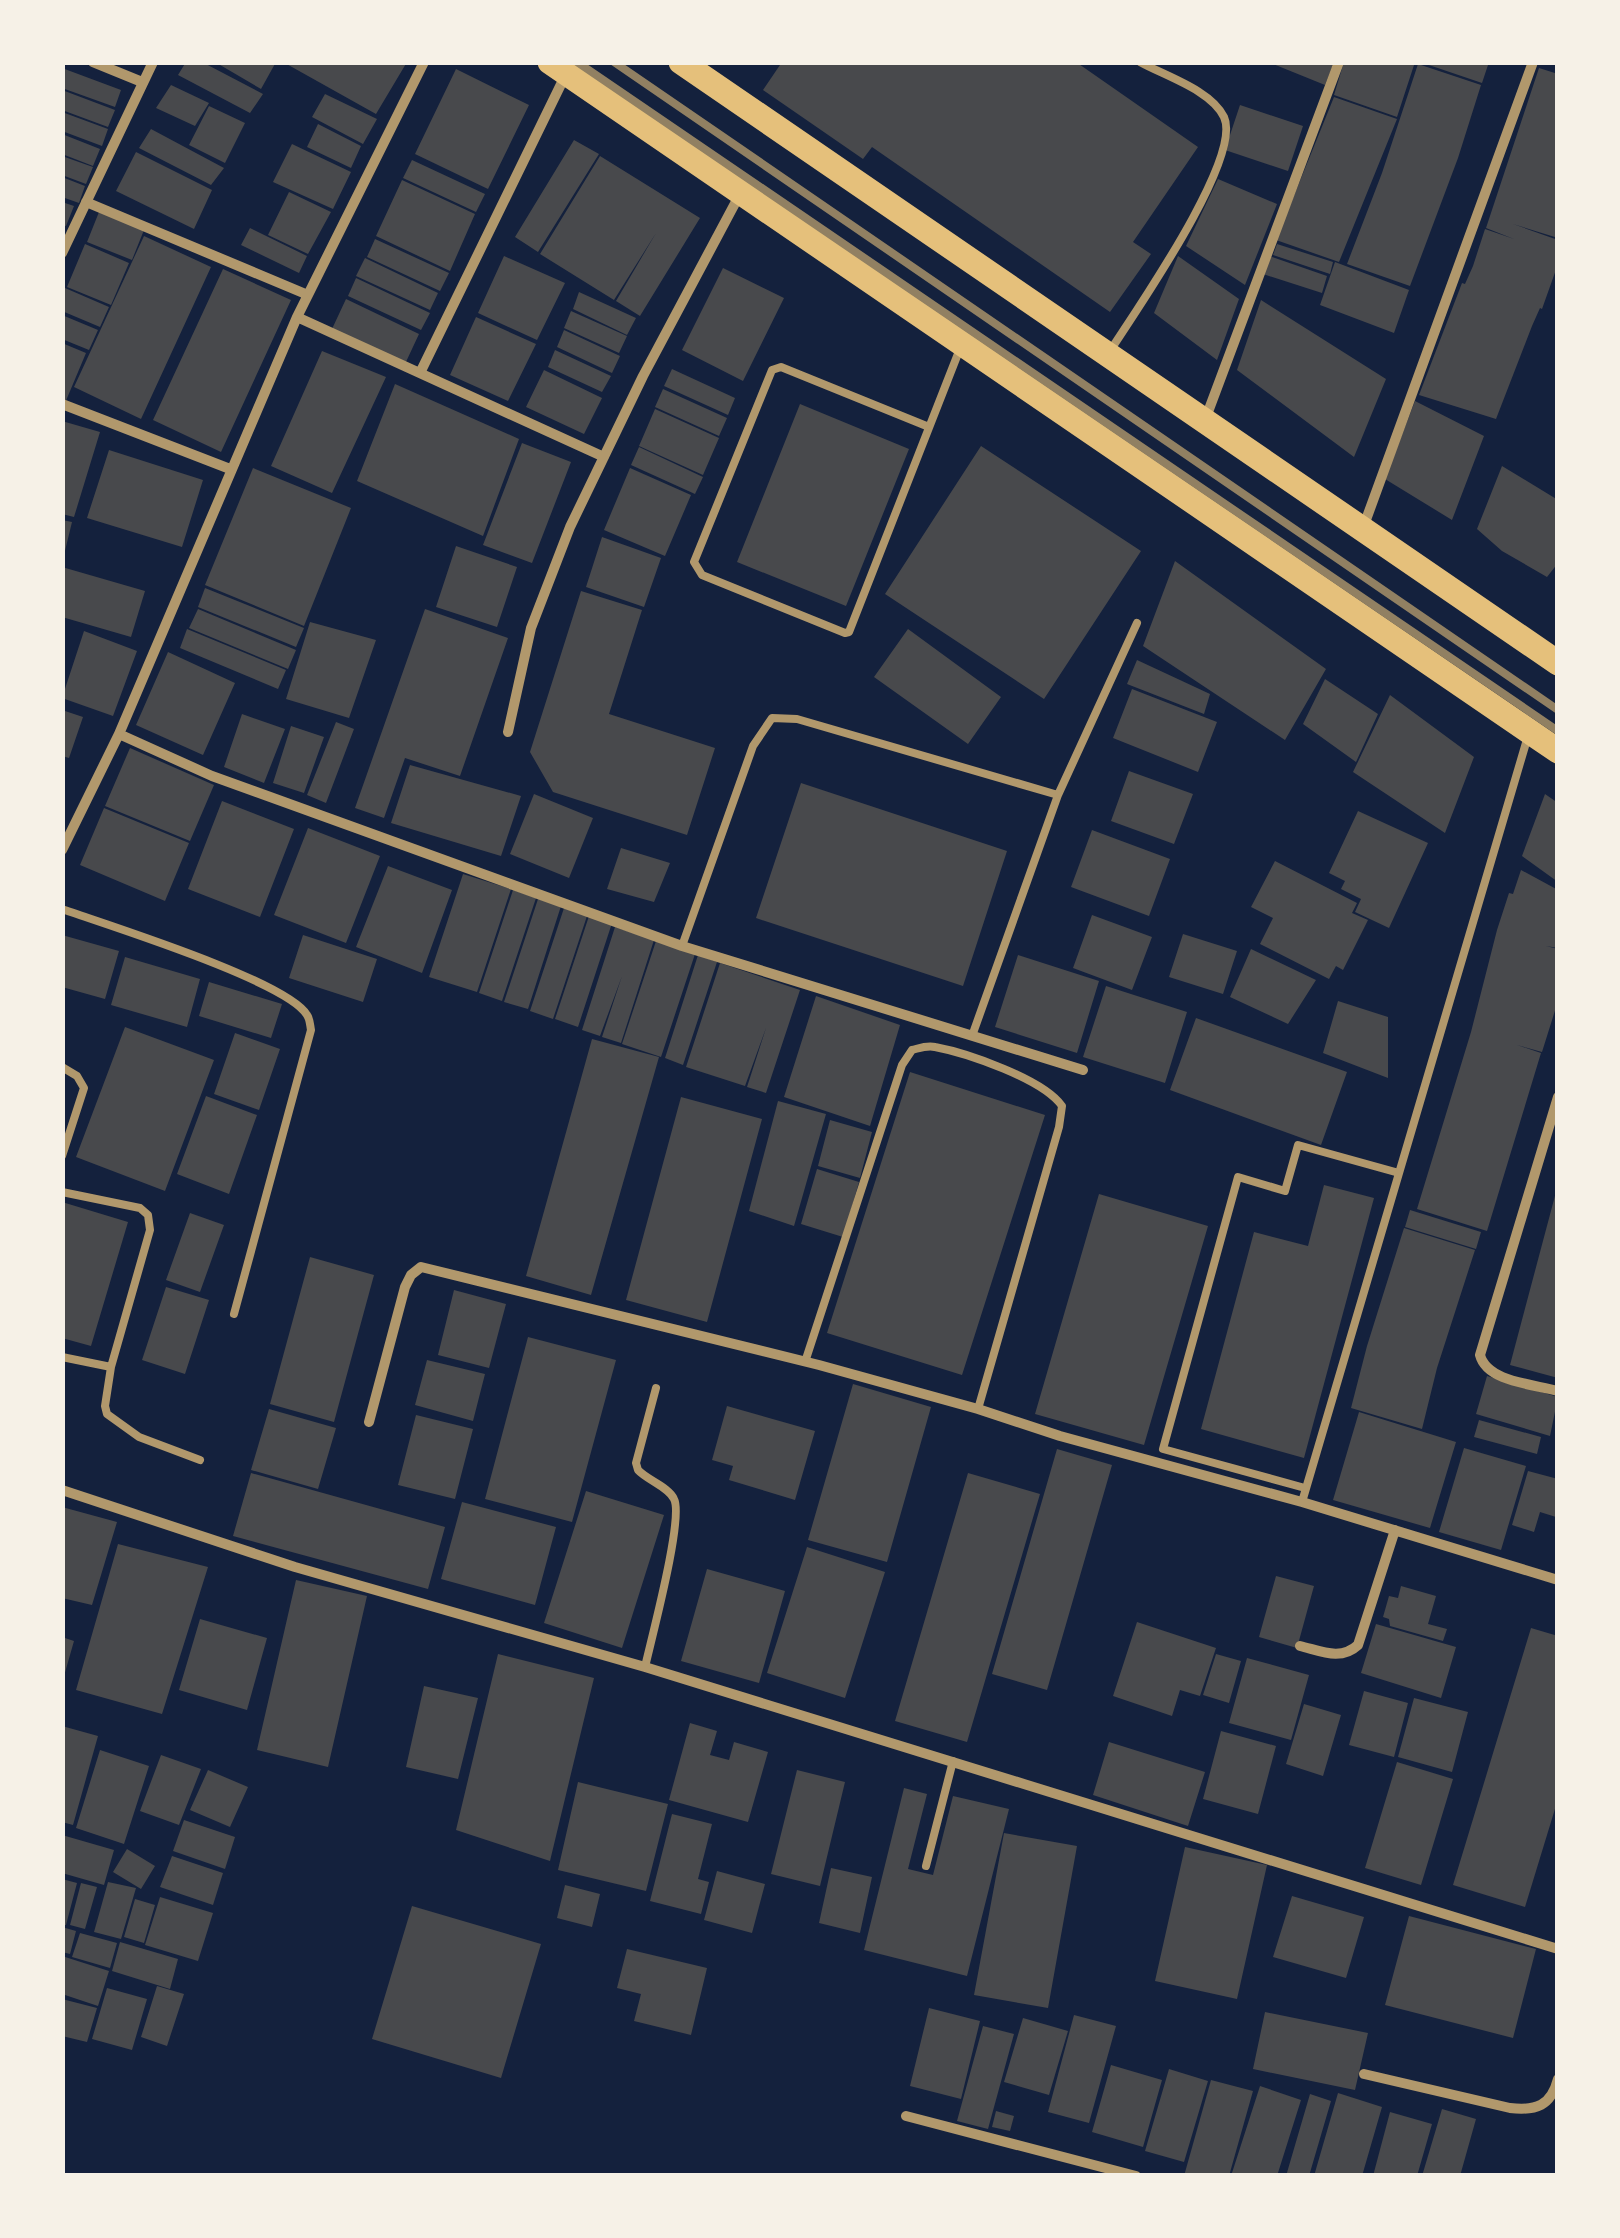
<svg xmlns="http://www.w3.org/2000/svg" width="1620" height="2238" font-family="Manrope,sans-serif">
	<style>
		.building { fill: #48494c }
		.lines { fill: none; stroke-linecap: round; stroke-linejoin: round }
		.service { stroke: #b1986c; stroke-width: 8 }
		.minor { stroke: #b1986c; stroke-width: 10 }
		.primary { stroke: #e5c07b; stroke-width: 25 }
		.rail { stroke: #918062; stroke-width: 8 }
	</style>
	<rect width="100%" height="100%" fill="#14213d"/>
	<path class="building" d="M186,62h16l61,32 -13,19 -72,-38z
		M215,62h61l-15,27z
		M283,62h124l-31,52z
		M782,62h294l122,85 -65,95 18,12 -41,58 -238,-165 -9,12 -100,-69z
		M1268,62h66l-9,23z
		M1344,62h71l-18,55 -63,-22z
		M1479,62l9,3 -6,18 -59,-20z
		M1418,64l63,21 -23,73 -48,128 -63,-22 35,-91z
		M62,68l59,22 -6,17 -53,-19z
		M1539,68l19,6v164l-45,-14 45,16v24l-16,45 -2,-1 -8,18 -36,93 -77,-24 43,-112 3,1 8,-18 12,-37 29,10 -28,-11z
		M456,69l73,36 -41,84 -73,-35z
		M171,85l38,18 -14,23 -39,-18z
		M62,90l53,20 -7,17 -46,-17z
		M325,94l52,25 -14,25 -51,-27z
		M1334,97l63,22 -58,143 -63,-22z
		M1240,105l63,21 -15,45 -63,-21z
		M209,106l36,17 -20,40 -36,-18z
		M62,112l46,17 -6,17 -40,-15z
		M318,124l43,22 -10,22 -44,-21z
		M151,129l73,39 -13,17 -72,-37z
		M62,134l38,15 -7,17 -31,-12z
		M574,140l25,14 -61,98 -23,-15z
		M292,144l59,28 -18,37 -60,-27z
		M136,152l76,38 -18,39 -78,-38z
		M62,156l31,11 -7,17 -24,-9z
		M600,156l100,62 -60,98 -24,-15 40,-68 -42,67 -74,-46z
		M412,160l73,34 -9,18 -73,-34z
		M62,177l23,9 -6,17 -17,-6z
		M1218,179l59,25 -32,81 -59,-39z
		M402,180l73,34 -25,57 -74,-35z
		M289,192l42,20 -23,42 -40,-19z
		M62,202l12,4 -8,20 -4,-1z
		M99,212l45,18 -12,30 -45,-18z
		M250,228l57,28 -8,17 -58,-28z
		M144,236l67,31 -70,152 -67,-32z
		M375,239l74,34 -9,18 -73,-34z
		M85,244l44,19 -18,42 -44,-18z
		M1277,244l56,18 -3,12 -57,-19z
		M504,256l61,27 -28,57 -59,-27z
		M1178,256l61,43 -22,61 -63,-47z
		M1269,256l58,20 -5,17 -59,-19z
		M365,258l73,35 -8,17 -74,-34z
		M1335,262l74,28 -15,43 -74,-28z
		M723,268l61,30 -41,83 -61,-31z
		M223,269l68,31 -70,152 -68,-32z
		M356,278l74,35 -9,17 -73,-34z
		M65,288l44,19 -9,20 -38,-16z
		M579,292l57,26 -9,17 -54,-26z
		M346,299l73,35 -14,30 -73,-35z
		M1261,300l125,79 -32,78 -117,-87z
		M571,311l56,25 -8,17 -55,-25z
		M62,315l36,15 -9,20 -27,-11z
		M476,317l60,27 -28,57 -58,-26z
		M564,330l56,26 -8,17 -55,-26z
		M62,343l24,10 -21,50 -3,-1z
		M555,350l56,26 -9,16 -54,-25z
		M322,351l64,26 -54,116 -61,-27z
		M672,369l63,29 -7,17 -64,-29z
		M544,370l58,28 -18,36 -58,-27z
		M395,384l124,55 -36,97 -126,-55z
		M663,389l64,29 -8,18 -64,-29z
		M1415,401l69,35 -32,84 -67,-41z
		M800,404l109,45 -63,157 -109,-44z
		M655,409l64,29 -16,37 -64,-29z
		M62,421l38,11 -26,85 -12,-3z
		M522,443l49,19 -39,101 -49,-18z
		M981,446l160,105 -97,148 -159,-105z
		M639,447l64,30 -8,17 -64,-29z
		M109,450l94,30 -21,67 -95,-29z
		M1502,466l56,34v63l-11,14 -45,-26 -25,-22z
		M253,468l98,40 -47,118 -99,-41z
		M630,468l61,27 -26,61 -61,-26z
		M62,520l10,2 -8,33h-2z
		M602,537l59,21 -17,49 -58,-20z
		M456,546l61,21 -20,60 -61,-20z
		M1175,561l151,108 -41,71 -142,-94z
		M62,567l83,24 -14,46 -69,-20z
		M205,588l99,40 -8,19 -98,-40z
		M581,591l61,19 -33,104 106,34 -28,87 -134,-43 -23,-40z
		M198,609l98,41 -8,19 -99,-41z
		M425,609l83,29 -48,138 -55,-18 -21,60 -29,-10z
		M310,622l66,18 -27,78 -63,-19z
		M187,629l99,41 -8,19 -98,-41z
		M908,629l93,68 -33,47 -94,-67z
		M84,631l53,20 -24,65 -51,-18z
		M168,652l67,31 -32,72 -67,-30z
		M1137,660l73,34 -6,20 -77,-30z
		M1325,679l53,35 -22,48 -53,-38z
		M1132,689l85,33 -19,50 -85,-34z
		M1390,695l84,62 -29,76 -92,-61z
		M62,710l21,7 -14,41 -7,-2z
		M242,714l43,15 -21,54 -40,-16z
		M336,722l18,7 -28,74 -19,-8z
		M291,726l33,11 -20,56 -31,-10z
		M130,748l84,37 -24,56 -85,-35z
		M410,765l111,31 -20,60 -110,-33z
		M1129,771l64,23 -19,50 -63,-23z
		M801,783l206,68 -44,135 -207,-68z
		M534,794l59,24 -24,60 -59,-24z
		M1545,794l13,9v79l-36,-26z
		M222,801l72,28 -34,88 -72,-28z
		M104,808l85,35 -24,58 -85,-36z
		M1358,811l70,32 -39,85 -34,-16 6,-13 -20,-10 4,-8 -16,-8z
		M308,828l72,28 -34,87 -72,-28z
		M1092,830l78,29 -21,57 -78,-29z
		M621,848l49,15 -16,39 -47,-13z
		M1275,861l82,42 -5,10 16,7 -25,50 -7,-4 -7,13 -69,-35 13,-26 -22,-11z
		M388,866l64,24 -30,83 -66,-26z
		M1521,870l37,20v58l-12,-2 12,3v52l-16,51 -25,-7 24,8 -54,178 -70,-22 54,-177 26,-102 12,-37 4,1z
		M463,874l48,15 -34,103 -48,-15z
		M513,890l23,8 -34,103 -23,-8z
		M538,899l23,7 -33,103 -24,-7z
		M564,908l23,8 -34,103 -23,-8z
		M1092,915l60,22 -20,53 -59,-22z
		M589,916l23,7 -34,104 -23,-8z
		M615,927l39,13 -33,103 -19,-6 20,-61 -22,60 -18,-6z
		M1183,934l54,17 -14,43 -54,-17z
		M62,935l57,16 -14,48 -43,-12z
		M303,935l74,24 -14,43 -74,-24z
		M656,941l39,13 -34,103 -39,-13z
		M1251,949l65,31 -28,44 -58,-27z
		M698,955l19,7 -34,103 -18,-7z
		M1018,955l81,26 -22,72 -82,-26z
		M125,957l75,22 -13,48 -76,-22z
		M720,963l80,27 -34,103 -19,-6 19,-59 -21,58 -59,-19z
		M209,982l73,22 -11,34 -72,-22z
		M1106,986l81,26 -22,71 -82,-26z
		M816,996l84,29 -30,101 -86,-29z
		M1338,1001l50,16v61l-65,-25z
		M1196,1018l151,54 -26,73 -151,-55z
		M125,1027l89,33 -49,131 -89,-34z
		M235,1033l45,16 -21,61 -45,-16z
		M592,1039l67,18 -68,238 -65,-19z
		M910,1072l135,43 -83,260 -135,-42z
		M206,1096l51,19 -28,79 -52,-20z
		M681,1097l81,22 -55,203 -81,-22z
		M778,1101l48,13 -32,112 -45,-15z
		M830,1120l42,12 -12,46 -42,-12z
		M817,1169l42,13 -16,55 -42,-13z
		M1324,1185l50,13 -70,260 -103,-29 53,-197 54,14z
		M1556,1192l2,1v185l-48,-13z
		M1099,1194l109,32 -64,219 -109,-31z
		M62,1202l66,20 -37,124 -29,-8z
		M1410,1210l71,22 -5,17 -71,-22z
		M190,1213l34,12 -24,67 -34,-12z
		M1404,1228l71,22 -38,118 -15,61 -71,-21 16,-62z
		M310,1257l64,18 -40,147 -64,-18z
		M166,1287l43,13 -24,74 -43,-14z
		M454,1290l52,14 -17,64 -51,-13z
		M528,1337l88,23 -44,162 -87,-23z
		M427,1360l58,14 -12,47 -58,-16z
		M1487,1376l71,21 -8,39 -74,-22z
		M853,1384l78,23 -44,155 -79,-22z
		M727,1406l88,25 -20,69 -66,-20 4,-14 -21,-6z
		M269,1409l67,19 -18,61 -67,-19z
		M1359,1412l97,30 -26,86 -97,-28z
		M416,1415l57,14 -18,70 -57,-14z
		M1479,1420l62,17 -4,17 -63,-17z
		M1464,1448l62,18 -25,84 -62,-18z
		M1057,1449l55,16 -65,225 -55,-16z
		M1528,1471l30,8 -2,38 -16,-5 -6,20 -22,-7z
		M251,1473l194,54 -17,62 -195,-53z
		M968,1473l72,21 -73,248 -72,-21z
		M586,1491l78,24 -42,133 -78,-25z
		M462,1502l94,25 -21,78 -94,-26z
		M62,1507l55,15 -25,83 -30,-7z
		M118,1544l90,23 -46,147 -86,-24z
		M807,1547l78,25 -40,126 -78,-25z
		M707,1569l78,22 -26,92 -78,-22z
		M1276,1576l38,10 -17,62 -38,-11z
		M296,1580l71,16 -39,171 -71,-17z
		M1401,1586l35,10 -8,28 19,5 -4,12 -53,-15 -1,-7 -6,-2 6,-21 9,2z
		M200,1619l67,19 -20,72 -68,-20z
		M1137,1622l79,26 -16,48 -20,-6 -8,26 -59,-20z
		M1376,1624l80,23 -15,51 -80,-25z
		M1531,1628l27,8v163l-33,108 -72,-22z
		M62,1637l12,4 -10,35h-2z
		M498,1654l96,24 -44,183 -94,-31z
		M1216,1654l25,7 -12,42 -26,-8z
		M1247,1658l62,17 -18,65 -62,-17z
		M424,1686l54,12 -20,81 -52,-12z
		M1364,1691l44,12 -14,54 -45,-12z
		M1414,1698l54,14 -16,60 -54,-15z
		M1304,1704l37,11 -18,61 -37,-12z
		M690,1723l27,8 -7,24 19,5 5,-18 34,10 -20,70 -79,-22z
		M62,1726l36,10 -25,89 -11,-3z
		M1221,1731l55,15 -18,68 -55,-15z
		M1109,1742l96,30 -17,54 -95,-31z
		M100,1750l49,16 -25,78 -48,-16z
		M161,1755l40,14 -22,56 -39,-14z
		M1397,1762l56,17 -32,106 -56,-17z
		M208,1770l40,17 -18,40 -40,-17z
		M797,1770l48,12 -25,104 -49,-12z
		M578,1782l90,22 -22,87 -88,-21z
		M904,1788l23,6 -19,75 25,6 20,-79 56,13 -42,167 -103,-26z
		M672,1814l40,10 -14,55 11,3 -8,32 -51,-13z
		M184,1820l51,17 -10,32 -52,-18z
		M1004,1833l73,13 -29,162 -74,-13z
		M62,1835l52,15 -10,35 -42,-12z
		M1185,1847l82,18 -30,134 -82,-18z
		M127,1849l28,17 -14,23 -28,-17z
		M172,1856l51,17 -10,32 -53,-18z
		M831,1868l41,9 -12,56 -41,-10z
		M717,1871l48,13 -13,49 -48,-13z
		M62,1879l15,4 -11,42h-4z
		M108,1882l28,6 -15,51 -27,-7z
		M81,1883l16,4 -12,42 -15,-4z
		M565,1885l35,9 -8,33 -35,-9z
		M1292,1896l72,21 -18,61 -73,-21z
		M160,1897l53,16 -15,48 -53,-16z
		M135,1899l20,6 -11,38 -20,-6z
		M412,1906l129,38 -40,134 -129,-39z
		M1409,1916l127,33 -23,89 -128,-33z
		M62,1927l14,4 -6,23 -8,-2z
		M80,1933l37,10 -7,25 -38,-11z
		M120,1942l58,17 -8,30 -58,-18z
		M627,1949l80,19 -16,67 -57,-14 7,-27 -24,-6z
		M62,1956l47,15 -11,35 -36,-12z
		M157,1986l27,8 -17,52 -26,-9z
		M107,1988l40,11 -15,51 -40,-11z
		M62,1999l35,9 -10,34 -25,-6z
		M929,2008l51,13 -19,78 -51,-13z
		M1265,2012l103,21 -13,57 -102,-21z
		M1074,2015l42,11 -27,97 -41,-11z
		M1023,2018l45,13 -19,64 -45,-13z
		M983,2026l31,8 -26,95 -31,-8z
		M1111,2065l51,15 -19,67 -51,-15z
		M1169,2069l39,12 -24,81 -39,-11z
		M1211,2080l42,11 -24,85h-45z
		M1260,2086l41,14 -24,76h-46z
		M1338,2093l44,14 -20,69h-48z
		M1310,2094l21,7 -22,75h-23z
		M1442,2109l34,10 -16,57h-38z
		M996,2111l18,5 -4,15 -18,-4z
		M1390,2112l42,12 -15,52h-44z"/>
	<g class="lines">
		<path class="service" d="M1110,351c25,-39 133,-193 114,-234 -13,-27 -59,-41 -84,-55
			M929,427l-148,-60 -9,3 -78,192 8,13 143,58 4,-1 112,-286
			M62,909c45,16 225,72 245,106 3,4 3,10 4,15l-77,284
			M682,946l71,-200 19,-28 25,1 261,76 79,-172
			M972,1036l86,-241
			M62,1067l15,9 7,12 -22,68
			M62,1192l78,16 8,7 2,15 -39,137 -49,-10
			M805,1362l97,-297 10,-15c8,-2 15,-5 23,-3 32,6 108,32 127,59l-3,21 -81,282
			M111,1367l-6,39 2,8 32,23 61,23
			M1305,1488l-142,-39 75,-272 47,14 13,-46 101,28
			M1302,1502l226,-766
			M645,1667c6,-27 39,-149 29,-168 -5,-12 -27,-19 -36,-29l-2,-7 20,-75
			M926,1866l27,-105"/>
		<path class="minor" d="M93,62l49,20
			M86,202l222,93
			M62,253l91,-191
			M297,317l307,140
			M420,373l146,-299
			M62,404l168,65
			M1205,420l134,-358
			M1363,528l170,-466
			M508,732l23,-104 39,-101 73,-151 97,-182
			M119,734l93,42 470,170 401,124
			M62,850l57,-116 178,-417 127,-255
			M1558,1097l-78,258c7,27 53,29 78,36
			M369,1422l36,-135 6,-12 10,-8 398,98 159,44 82,27 242,66 256,78
			M62,1490l233,77 350,100 913,282
			M1300,1646c21,5 41,15 58,-1l37,-115
			M1364,2074l146,34c26,3 41,-2 48,-29
			M906,2116l230,60"/>
		<path class="primary" d="M550,62l1008,689
			M681,62l877,601"/>
		<path class="rail" d="M577,62l981,669
			M614,62l944,648"/>
	</g>
	<rect width="1620" height="2238" fill="none" stroke="#f6f1e7" stroke-width="130"/>
</svg>
